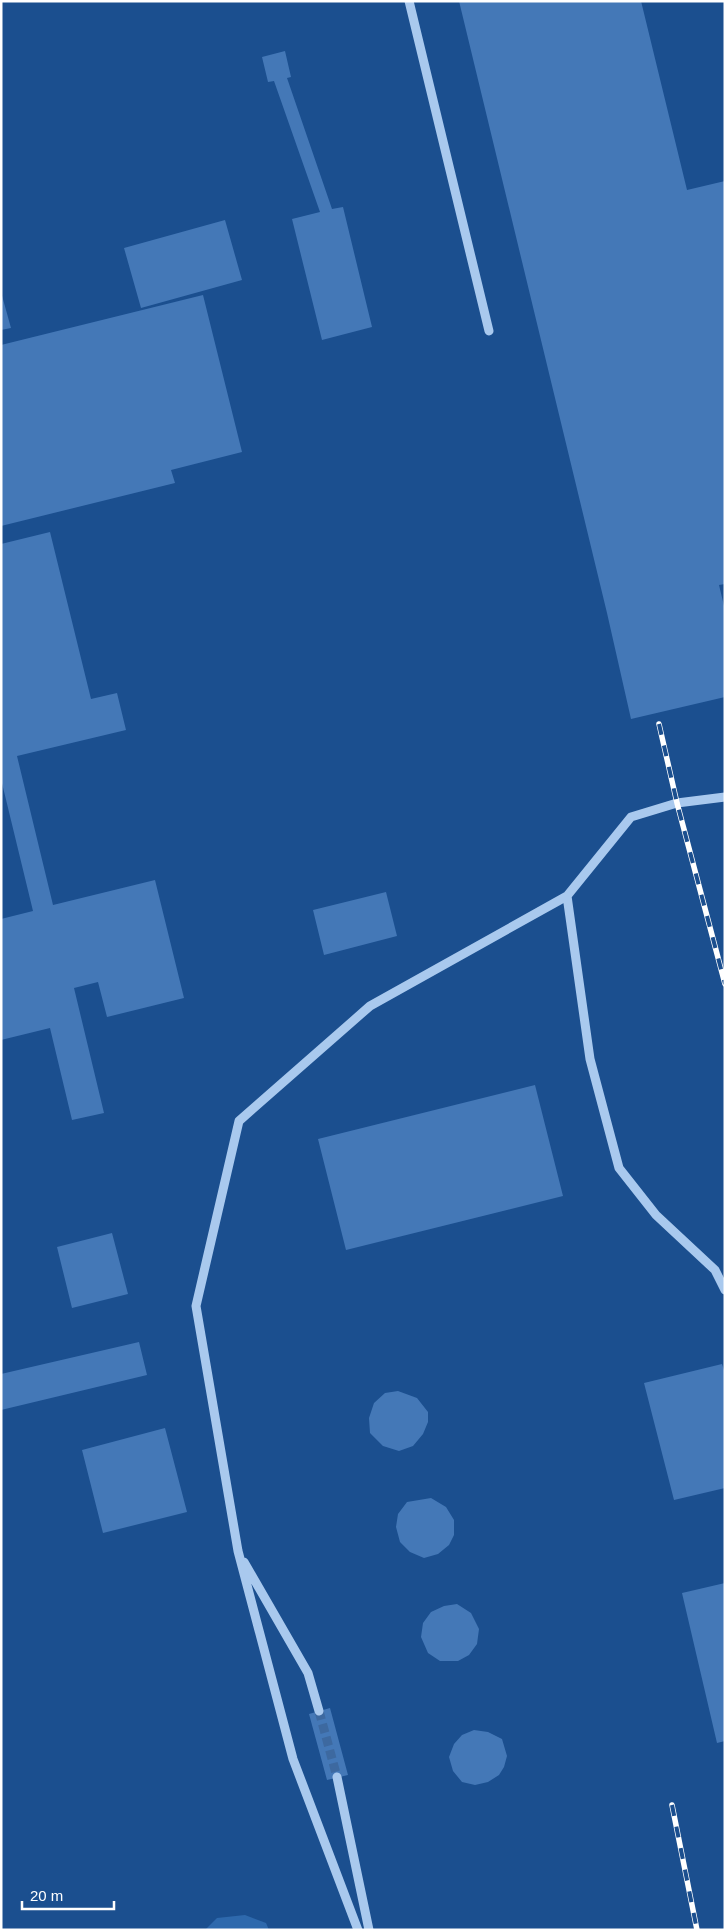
<svg xmlns="http://www.w3.org/2000/svg" width="726" height="1931" font-family="Helvetica,sans-serif">
	<style>
		.green { fill: #2e69ad }
		.building { fill: #4478b7 }
		.lines { fill: none; stroke-linecap: round; stroke-linejoin: round }
		.minor-tunnel { stroke: #3d69a0; stroke-width: 9; stroke-dasharray: 9 4.5; stroke-linecap: butt }
		.minor { stroke: #a9c9ee; stroke-width: 9 }
		.rail-casing { stroke: #fff; stroke-width: 5.5 }
		.rail { stroke: #1b4f8f; stroke-width: 4; stroke-dasharray: 11; stroke-linecap: butt }
	</style>
	<rect width="100%" height="100%" fill="#1b4f8f"/>
	<path class="green" d="M245,1915l21,8 3,7h-64l12,-12z"/>
	<path class="building" d="M459,1h182l46,189 38,-9v403l-6,1 6,25v87l-94,22 -24,-106z
		M285,51l6,26 -4,1 45,131 11,-2 29,120 -50,13 -30,-121 28,-7 -46,-131 -6,1 -6,-25z
		M225,220l17,60 -101,28 -17,-60z
		M1,292l10,36 -10,2z
		M203,295l39,157 -71,18 4,13 -174,43v-181z
		M50,532l41,167 26,-6 9,37 -109,26 36,149 102,-25 29,118 -77,19 -9,-35 -24,6 30,125 -32,7 -22,-92 -49,12v-121l32,-8 -32,-132v-235z
		M386,892l11,44 -73,19 -11,-45z
		M535,1085l28,111 -217,54 -28,-111z
		M112,1233l16,61 -56,14 -15,-61z
		M139,1342l8,33 -146,35v-36z
		M722,1364l3,9v115l-51,12 -30,-117z
		M398,1391l19,7 11,14v10l-5,12 -10,12 -14,5 -16,-5 -13,-13 -1,-15 5,-15 11,-10z
		M165,1428l22,84 -84,21 -21,-83z
		M431,1498l15,9 8,13v15l-5,10 -11,9 -14,4 -14,-6 -10,-10 -4,-15 2,-13 9,-12z
		M725,1583v158l-8,2 -35,-150z
		M457,1604l14,9 8,16 -2,15 -8,11 -11,6h-18l-12,-8 -7,-16 2,-14 8,-11 13,-6z
		M330,1708l18,67 -21,5 -18,-66z
		M474,1730l14,2 14,7 5,17 -3,11 -5,8 -11,7 -13,3 -13,-3 -9,-11 -4,-14 5,-13 8,-9z"/>
	<g class="lines">
		<path class="minor-tunnel" d="M319,1711l18,66"/>
		<path class="minor" d="M409,1l80,330
			M567,896l23,163 29,109 37,47 59,55 10,20
			M244,1562l64,111 11,38
			M337,1777l32,153
			M358,1930l-65,-171 -55,-208 -42,-245 43,-185 131,-115 197,-110 64,-79 46,-14 48,-6"/>
		<defs>
			<path id="rail" d="M659,724l18,79 48,181
				M672,1805l25,125"/>
		</defs>
		<use href="#rail" class="rail-casing"/>
		<use href="#rail" class="rail"/>
	</g>
	<rect width="726" height="1931" fill="none" stroke="#ffffff" stroke-width="5"/>
	<path d="M22 1901v8h92v-8" fill="none" stroke="#ffffff" stroke-width="2.5"/>
	<text x="30" y="1901" font-size="15" fill="#ffffff" stroke="#1b4f8f" stroke-width="4" paint-order="stroke">20 m</text>
</svg>
